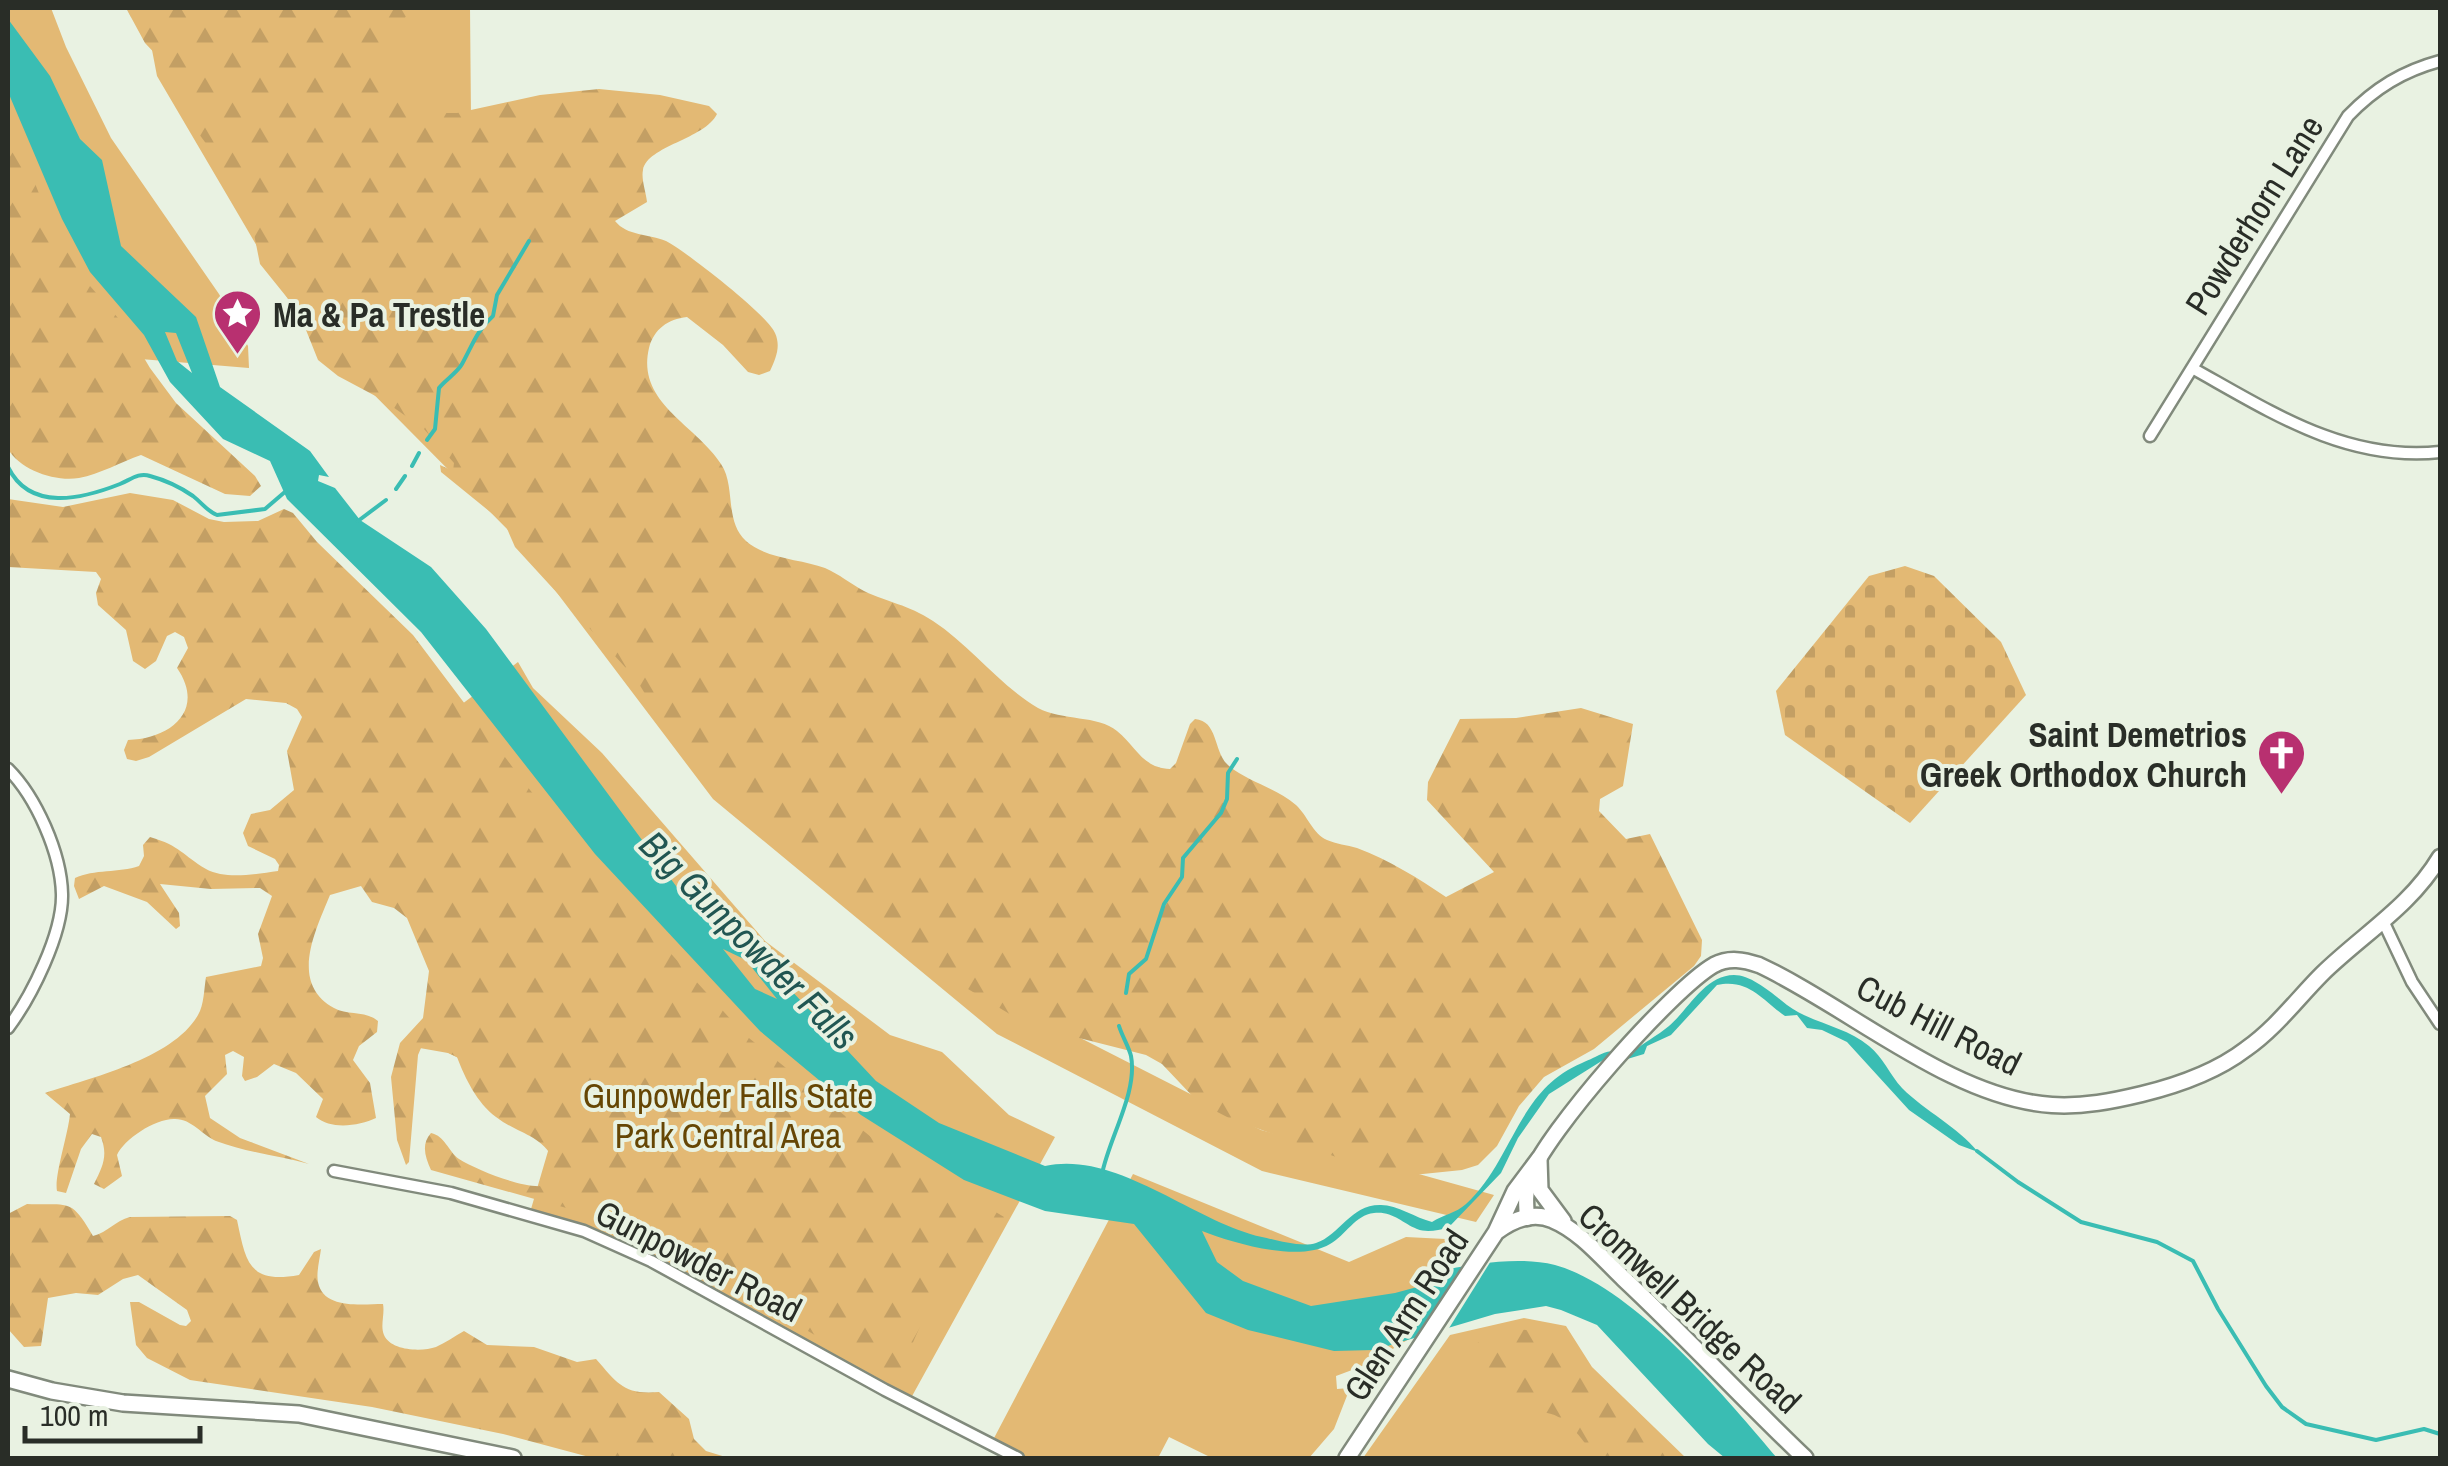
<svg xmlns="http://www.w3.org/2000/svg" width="2448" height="1466" font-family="'Archivo Narrow',sans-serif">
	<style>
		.green { fill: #e3b974 }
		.forest { fill: url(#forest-firs) }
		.cemetery { fill: url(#cemetery-stones) }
		.water { fill: #3abdb3; fill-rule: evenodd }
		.pier { fill: #e9f2e2 }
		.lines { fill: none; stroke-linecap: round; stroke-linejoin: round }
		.stream { stroke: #3abdb3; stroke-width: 4 }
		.minor-casing { stroke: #818a7c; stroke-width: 15 }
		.tertiary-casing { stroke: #818a7c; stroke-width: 19 }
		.secondary-casing { stroke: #818a7c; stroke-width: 20 }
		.minor { stroke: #fff; stroke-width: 10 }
		.tertiary { stroke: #fff; stroke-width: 14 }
		.secondary { stroke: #fff; stroke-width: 15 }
		.labels { text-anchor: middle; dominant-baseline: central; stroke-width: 8; stroke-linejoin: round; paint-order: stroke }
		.street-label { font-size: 35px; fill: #292d27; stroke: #e9f2e2 }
		.poi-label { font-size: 35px; font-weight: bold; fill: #292d27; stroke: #e9f2e2; text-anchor: start }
		.park-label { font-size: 35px; fill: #664604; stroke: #e9f2e2 }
		.water-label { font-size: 38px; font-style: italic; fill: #215652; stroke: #e9f2e2 }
	</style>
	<defs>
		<pattern id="forest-firs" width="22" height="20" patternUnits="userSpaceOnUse" patternTransform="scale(2.5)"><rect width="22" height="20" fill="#e3b974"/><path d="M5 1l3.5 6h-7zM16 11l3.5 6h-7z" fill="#c39f64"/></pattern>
		<pattern id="cemetery-stones" width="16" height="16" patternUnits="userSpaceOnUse" patternTransform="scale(2.5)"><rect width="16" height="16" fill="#e3b974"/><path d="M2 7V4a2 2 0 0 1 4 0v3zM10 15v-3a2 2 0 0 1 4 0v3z" fill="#c39f64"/></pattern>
	</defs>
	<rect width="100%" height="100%" fill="#e9f2e2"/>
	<path class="green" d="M8,8h43l15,39 45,91 108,156 29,52 1,22 -241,-20z
		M144,8h326l4,438 524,550 263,134 233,65 -18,27 -214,-51 -265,-137 -284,-235 -199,-263 -213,-215 -144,-245z
		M518,662l15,26 69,65 163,188 125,94 52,17 67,63 46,22 -144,261 -250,-137 -89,-40 -41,-12 30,-102 -113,-54 -34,-6 97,-75 -142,-198z
		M1133,1174l216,88 57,-25 59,3 -56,99 -41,25 -32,12 1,13 13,-1 -16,41 -25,29h-97l-43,-21 -11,21h-130l-35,-18z
		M1524,1318l42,8 26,41 94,91h-323l87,-123z"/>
	<path class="forest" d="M126,8h285l-26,43 -7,21 4,11 15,13 39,17h21l83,-18 59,-6 61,6 49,11 8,8c-12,25 -70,32 -74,56 -2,9 3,22 4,32l-32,19c12,15 34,13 51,20 18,9 103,75 109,92 6,13 1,25 -5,38l-11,4 -11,-3 -25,-27 -36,-28c-19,2 -33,12 -38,31 -13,55 46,76 72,116 15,22 3,57 25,77 20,18 55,18 79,27 14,6 26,16 39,23 25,12 43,13 69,30 38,25 66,64 105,87 24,13 60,7 79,23 19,15 25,37 53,38l6,-6 14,-39 5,-5c24,2 18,34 34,47 20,16 47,22 67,39 11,10 17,29 31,35 9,4 20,5 30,8 32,12 61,30 89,49l48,-25 -67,-72 1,-18 32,-63 56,-1 65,-10 52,16 -10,62 -23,13 -1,12 27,28 24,-5 52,106 -1,16 -7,10 -100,83 -50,28 -25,29 -22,40 -19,19 -16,5 -49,5 -30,-1 -154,-56 -31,-16 -36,-38 -16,-9 -118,-30 -105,-63 -84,-80 -53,-38 -29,-35 -94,-86 -27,-44 -121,-132 -10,-23 -64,-52 -1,-7 13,6 1,-8 -30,-34 -41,-29 -45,-24 -20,-16 -12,-30 -17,-30 -29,-36 -9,-45 -20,-18 -18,-48 -25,-34 -25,-57 -18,-19z
		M8,116l38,95 37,67 42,48 25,42 26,35 79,73 6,10 -11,10 -25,-2 -84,-39c-20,7 -41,19 -62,23 -24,4 -59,-8 -71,-29z
		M130,493l43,7 36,19 15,3 34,-1 26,-12 9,4 24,29 96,93 113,150 67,83 151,166 127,103 133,80c-8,15 -17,52 -33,59 -12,5 -22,3 -33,10l-40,90 -31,-10 -133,-79 -112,-59 -45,-17 -146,-41c-6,-13 -10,-26 0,-37 14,3 17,18 28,26 18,11 62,29 83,27l12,-26c-14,-26 -36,-26 -58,-43 -19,-14 -31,-39 -39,-60l-23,-11 -13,2 -3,7 -9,107 -3,3 -9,-25 -6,-63 9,-34 23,-25 6,-47 -22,-53 -13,-10 -22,-6 -11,-16 -31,9c-15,37 -41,88 4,113 14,8 31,2 44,13l-1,11 -18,14 -6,14 17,23 6,35c-17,8 -45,12 -60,-1l7,-18 -27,-26 -22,-9 -17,13 -12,4 -3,-5 2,-19 -11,-6 -8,4 2,19 -22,22 5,22 30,20 69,26c-30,-8 -64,-12 -93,-23 -14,-6 -24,-22 -41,-22 -19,-1 -51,20 -58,36l5,21 -18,13 -10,-5c9,-18 14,-28 7,-47l-9,-3 -11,15 -15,44 -9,-2c-3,-15 11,-56 13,-77l-25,-21c45,-15 128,-34 153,-78 6,-10 6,-26 8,-38l55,-11 2,-8 -5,-24 14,-38 -12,-8 -49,1 -51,-5 19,29 1,13 -4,3 -29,-27 -43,-16 -25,13 -5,-13 1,-8c19,-9 44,-5 64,-12l5,-10 -1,-11 7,-8c31,9 32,18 56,32 20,11 49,5 72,2l1,-6 -4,-6 -27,-13 -5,-13 8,-19 19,-4 24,-20 -7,-39 15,-34 -5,-8 -11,-6 -40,-4 -97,58 -13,4 -9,-2 -3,-9 4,-10c43,-1 78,-30 49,-72l11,-20 -4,-11 -9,-5 -8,4 -11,25 -11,8 -12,-8 -7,-31 -28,-25 -2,-12 5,-14 -5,-7 -88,-5v-68l55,8z
		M27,1204c43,2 43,-7 66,32 15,-4 22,-15 37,-19l100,-1 7,4c9,43 12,64 62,55l15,-23 7,-3c-1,9 -5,23 -3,33 5,28 45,22 65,22 2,10 -3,22 1,31 7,16 38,17 52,12 9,-4 19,-11 28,-16l23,14 47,2 43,15 19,-3c22,25 28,36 63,33l30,27 5,20 12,12 23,7h-136l-90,-24 -131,-27 -182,-27 -43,-22 -11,-13 -6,-43h9l41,23 6,1 5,-5 -4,-11 -49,-35 -15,4 -25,16 -22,-2 -28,5 -7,48 -17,1 -16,-18v-115z
		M1501,1327l49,6 20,8 24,36 85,81h-82c-20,-23 -35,-55 -70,-43 -25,-10 -27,-29 -57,-40l6,-31z"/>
	<path class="cemetery" d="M1905,566l29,10 67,66 25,53 -116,128 -125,-88 -9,-44 93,-115z"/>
	<path class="water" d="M8,19l42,57 30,63 22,21 19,86 75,71 24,70 90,64 19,26 -10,-2 -1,6 17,7 25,32 71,47 55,62 193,261 65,50 132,141 63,42 106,43c72,-16 149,56 217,71 14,3 40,11 54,6 24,-8 35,-39 65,-38 16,0 35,13 51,17 11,-7 24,-9 34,-18 47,-43 51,-114 116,-141 24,-10 23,-15 50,-10 12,-11 25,-17 37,-27 19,-16 36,-51 65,-51 18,0 39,19 53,30 24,18 58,21 82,41 14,11 21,29 33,42 24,24 55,38 76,64l-19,-7 -50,-35 -62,-68 -25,-12 -15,-2 -10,-13 -12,1c-22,-15 -36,-38 -68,-31l-46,50 -24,11 -3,8 -20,6 -16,-3 -59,37 -31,44 -17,35 -53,55c-10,2 -21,5 -31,1 -15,-6 -24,-18 -43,-16 -19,2 -28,22 -44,31 -31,19 -97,-1 -128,-13l15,31 26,19 68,25 84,-13 37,-10 9,-13c36,-6 77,-14 114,-5 77,21 171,132 222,193h-52l-17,-14 -111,-119 -36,-15 -15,-4 -51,8 -121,36 -40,1 -86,-21 -42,-17 -72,-89 -89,-13 -81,-31 -103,-65 -101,-84 -165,-177 -174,-222 -134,-133 -17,-38 -47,-22 -53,-57 -26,-47 -54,-63 -28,-53 -54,-127zM165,332l11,1 16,40 -15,-12zM723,949l23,11 31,39 -22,-10z"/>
	<path class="pier" d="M1494,1256l-48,77 -32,10 53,-82z"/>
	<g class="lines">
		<path class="stream" d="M427,440l8,-11 4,-41c6,-8 18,-15 23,-24 10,-18 15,-34 31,-48l4,-21 32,-54
			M412,466l7,-13
			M8,467c22,45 74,32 112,17 10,-4 19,-12 30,-8 15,4 30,11 43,20 9,7 14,15 24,19l48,-6 21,-18
			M396,489l9,-13
			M358,521l28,-21
			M1126,993l3,-19 17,-15 18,-55 18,-27 1,-19 38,-45 6,-14 1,-26 9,-14
			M1977,1151l41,31 63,40 76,20 36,19 25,48 48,77 16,21 24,17 70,16 48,-11 16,5
			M1102,1174c7,-36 36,-82 29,-118 -2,-9 -9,-20 -12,-30"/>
		<defs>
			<path id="minor" d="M2192,368c79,44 154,94 248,84
				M2150,436l198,-320c27,-28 55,-45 92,-55
				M8,769c28,28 53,84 54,125 1,40 -31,103 -54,134
				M2384,923l28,59 28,42
				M334,1171l117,22 133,38 67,30 234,129 133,68"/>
			<path id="tertiary" d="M1527,1218c-1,-13 -2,-26 2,-39 15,-45 143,-190 185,-214 15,-8 30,-5 45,0 90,42 193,134 293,140 31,2 61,-4 90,-11 37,-9 74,-22 104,-45 30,-21 51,-50 76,-75 41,-40 88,-67 118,-117"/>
			<path id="secondary" d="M1539,1159l1,31 23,31
				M1496,1232l19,-41 24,-32
				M8,1379l44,12 71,12 176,11 214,44
				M1347,1458l149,-226c16,-12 37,-21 57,-12 27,11 50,39 71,59 62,58 120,121 181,179"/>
		</defs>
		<use href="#minor" class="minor-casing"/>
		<use href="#tertiary" class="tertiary-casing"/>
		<use href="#secondary" class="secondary-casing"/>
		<use href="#minor" class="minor"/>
		<use href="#tertiary" class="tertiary"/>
		<use href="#secondary" class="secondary"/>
	</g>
	<defs>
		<symbol id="sight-pin" viewBox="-11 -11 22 30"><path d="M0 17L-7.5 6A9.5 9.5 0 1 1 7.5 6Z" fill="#b83070" stroke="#e9f2e2"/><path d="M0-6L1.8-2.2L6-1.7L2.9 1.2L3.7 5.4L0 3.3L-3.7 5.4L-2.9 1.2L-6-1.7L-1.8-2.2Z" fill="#fff"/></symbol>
		<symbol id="church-pin" viewBox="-11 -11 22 30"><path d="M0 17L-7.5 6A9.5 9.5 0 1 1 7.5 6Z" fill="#b83070" stroke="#e9f2e2"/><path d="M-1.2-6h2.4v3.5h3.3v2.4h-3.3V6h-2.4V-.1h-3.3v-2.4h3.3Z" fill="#fff"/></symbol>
	</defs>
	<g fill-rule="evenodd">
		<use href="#sight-pin" x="210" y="286" width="55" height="75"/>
		<use href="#church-pin" x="2254" y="726" width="55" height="75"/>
	</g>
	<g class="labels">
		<g class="street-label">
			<text transform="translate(2254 215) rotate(-58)">Powderhorn Lane</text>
			<text transform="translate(1939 1025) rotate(27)">Cub Hill Road</text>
			<text transform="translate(699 1261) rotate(27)">Gunpowder Road</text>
			<text transform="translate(1690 1308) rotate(43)">Cromwell Bridge Road</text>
			<text transform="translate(1406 1315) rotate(-57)">Glen Arm Road</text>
		</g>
		<g class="poi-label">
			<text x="273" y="314">Ma &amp; Pa Trestle</text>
			<text x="2247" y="734" text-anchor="end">Saint Demetrios<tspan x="2247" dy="40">Greek Orthodox Church</tspan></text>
		</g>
		<g class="park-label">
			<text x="728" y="1095">Gunpowder Falls State<tspan x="728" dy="40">Park Central Area</tspan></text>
		</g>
		<g class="water-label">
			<text transform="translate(749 940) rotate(45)">Big Gunpowder Falls</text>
		</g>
	</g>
	<rect width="2448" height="1466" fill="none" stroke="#292d27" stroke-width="20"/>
	<path d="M25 1426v15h175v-15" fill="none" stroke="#292d27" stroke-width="5"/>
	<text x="40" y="1426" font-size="30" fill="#292d27" stroke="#e9f2e2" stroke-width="8" paint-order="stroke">100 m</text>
</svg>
